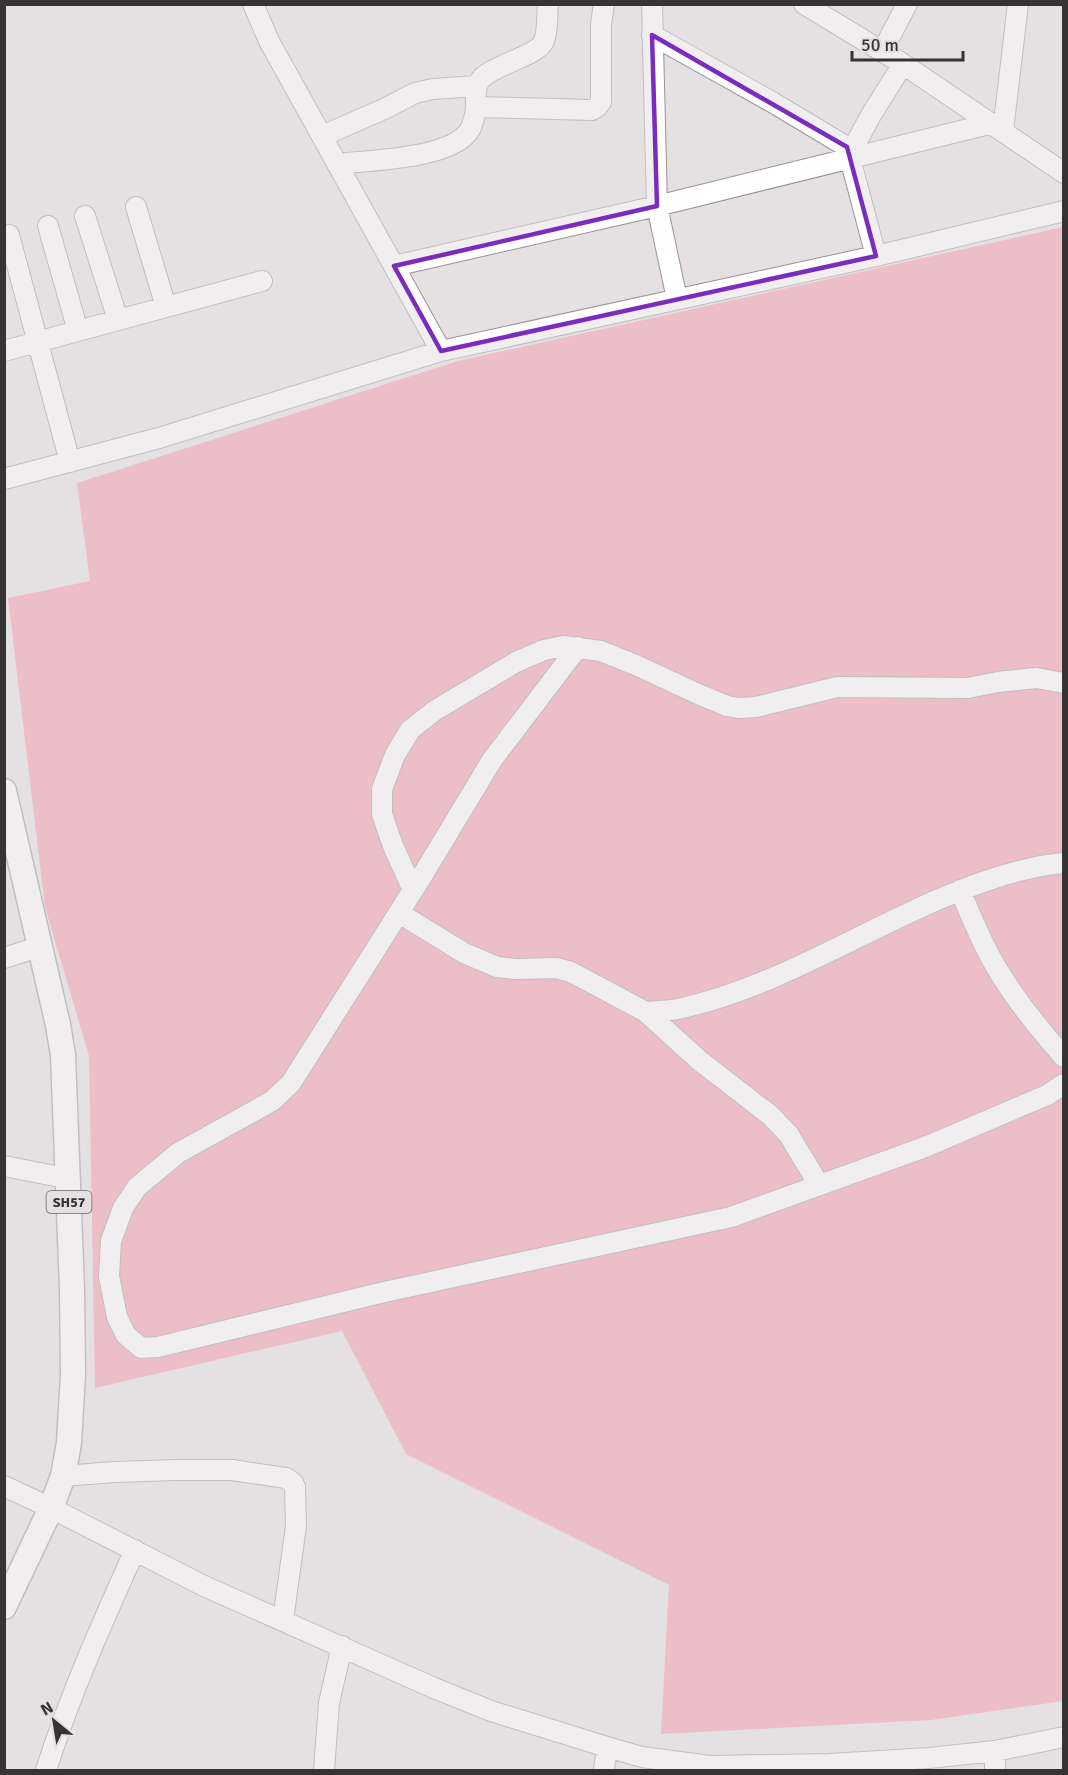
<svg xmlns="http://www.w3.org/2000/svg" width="1068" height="1775" font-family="Signika,sans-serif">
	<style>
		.green { fill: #f495a9 }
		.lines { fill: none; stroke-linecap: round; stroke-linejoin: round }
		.minor-casing { stroke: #989495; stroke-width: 22 }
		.major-casing { stroke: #989495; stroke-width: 27 }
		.minor { stroke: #fff; stroke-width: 20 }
		.major { stroke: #fff; stroke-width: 24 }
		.marked { fill: none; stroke: #7b2cbf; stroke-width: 4.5; stroke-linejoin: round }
		.labels { text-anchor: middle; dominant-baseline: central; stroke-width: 4.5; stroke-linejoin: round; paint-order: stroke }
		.shield { fill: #e5e0e1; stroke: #6a6768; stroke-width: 1.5 }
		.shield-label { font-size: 14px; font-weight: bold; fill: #353334 }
	</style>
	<rect width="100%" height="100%" fill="#e5e0e1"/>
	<path class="green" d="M1063,227v1474l-132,19 -270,14 8,-149 -263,-131 -64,-123 -247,57 -6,-332 -44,-149 -37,-309 82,-17 -13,-98 381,-122z"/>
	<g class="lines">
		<defs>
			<path id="minor" d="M253,4l16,37 172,310
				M652,4l5,202 20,93
				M804,4l99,60 161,109
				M652,35l120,67 75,45 29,109
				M882,52l25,-48
				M477,107l115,3 5,-3 4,-5v-78l3,-20
				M1003,131l15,-127
				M322,136l62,-27 31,-16 18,-4 43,-3
				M849,149l8,-8 14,-26 32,-51
				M337,164c33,-4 113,-5 132,-33 4,-6 7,-19 7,-26 0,-10 -2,-19 6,-27 14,-14 57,-23 62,-37 4,-11 3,-25 4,-37
				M136,207l30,100
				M85,216l33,104
				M48,226l30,105
				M9,235l61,227
				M394,266l263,-60 336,-83
				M4,351l258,-70
				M4,479l155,-41 282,-87 435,-95 188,-45
				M578,647l-86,113 -70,116 -131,207 -19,18 -94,52 -41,34 -14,21 -12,33 -2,35 8,41 9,18 15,13 17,-1 222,-54 351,-76 194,-70 122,-52 17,-11
				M413,890l-20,-44 -11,-32v-25l13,-34 15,-25 24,-19 82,-49 28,-12 19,-4 38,5 37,15 60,28 29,12 12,2 17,-1 81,-20 131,1 30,-6 38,-4 28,5
				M960,890c11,26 21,52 36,77 19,32 43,62 68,90
				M399,913l65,40 33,14 19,2 40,-1 15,4 75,40 54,49 70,54 19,20 30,50
				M4,958l25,-8
				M646,1012c11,-1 22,-1 32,-3 92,-20 174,-72 259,-109 40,-17 83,-33 127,-37
				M4,1166l51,10
				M63,1476l51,-4 62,-2h56l54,8 7,5 2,4 1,39 -13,94
				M4,1486l47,22 153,78 230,102 57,23 116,36 35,10 68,9 120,-2 99,-6 66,-7 69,-14
				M995,1751v19
				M46,1770c24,-75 56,-147 89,-220
				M324,1770l5,-67 13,-57
				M604,1770l3,-23"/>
			<path id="major" d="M4,791l54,234 5,30 9,234 1,85 -4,69 -6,33 -12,32 -47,99"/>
		</defs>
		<use href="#minor" class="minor-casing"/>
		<use href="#major" class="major-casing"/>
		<use href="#minor" class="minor"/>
		<use href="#major" class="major"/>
	</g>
	<path d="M0 0H1068V1775H0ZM652,35l195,112 29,109 -435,95 -47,-85 263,-60z" fill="#e5e0e1" fill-opacity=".55" fill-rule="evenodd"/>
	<path class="marked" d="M652,35l195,112 29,109 -435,95 -47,-85 263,-60z"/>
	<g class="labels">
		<rect class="shield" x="46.5" y="1191" width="45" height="22" rx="4.5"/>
		<g class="shield-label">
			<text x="69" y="1202">SH57</text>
		</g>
	</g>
	<rect width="1068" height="1775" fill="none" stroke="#353334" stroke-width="12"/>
	<g transform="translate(54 1721) rotate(330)" stroke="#e5e0e1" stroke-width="4.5" paint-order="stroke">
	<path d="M0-4.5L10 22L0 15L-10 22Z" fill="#353334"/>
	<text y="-9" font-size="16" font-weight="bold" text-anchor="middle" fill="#353334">N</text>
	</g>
	<path d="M852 51v9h111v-9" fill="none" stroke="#353334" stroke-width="3"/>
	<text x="861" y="51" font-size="18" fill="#353334" stroke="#e5e0e1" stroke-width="4.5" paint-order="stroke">50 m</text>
</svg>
